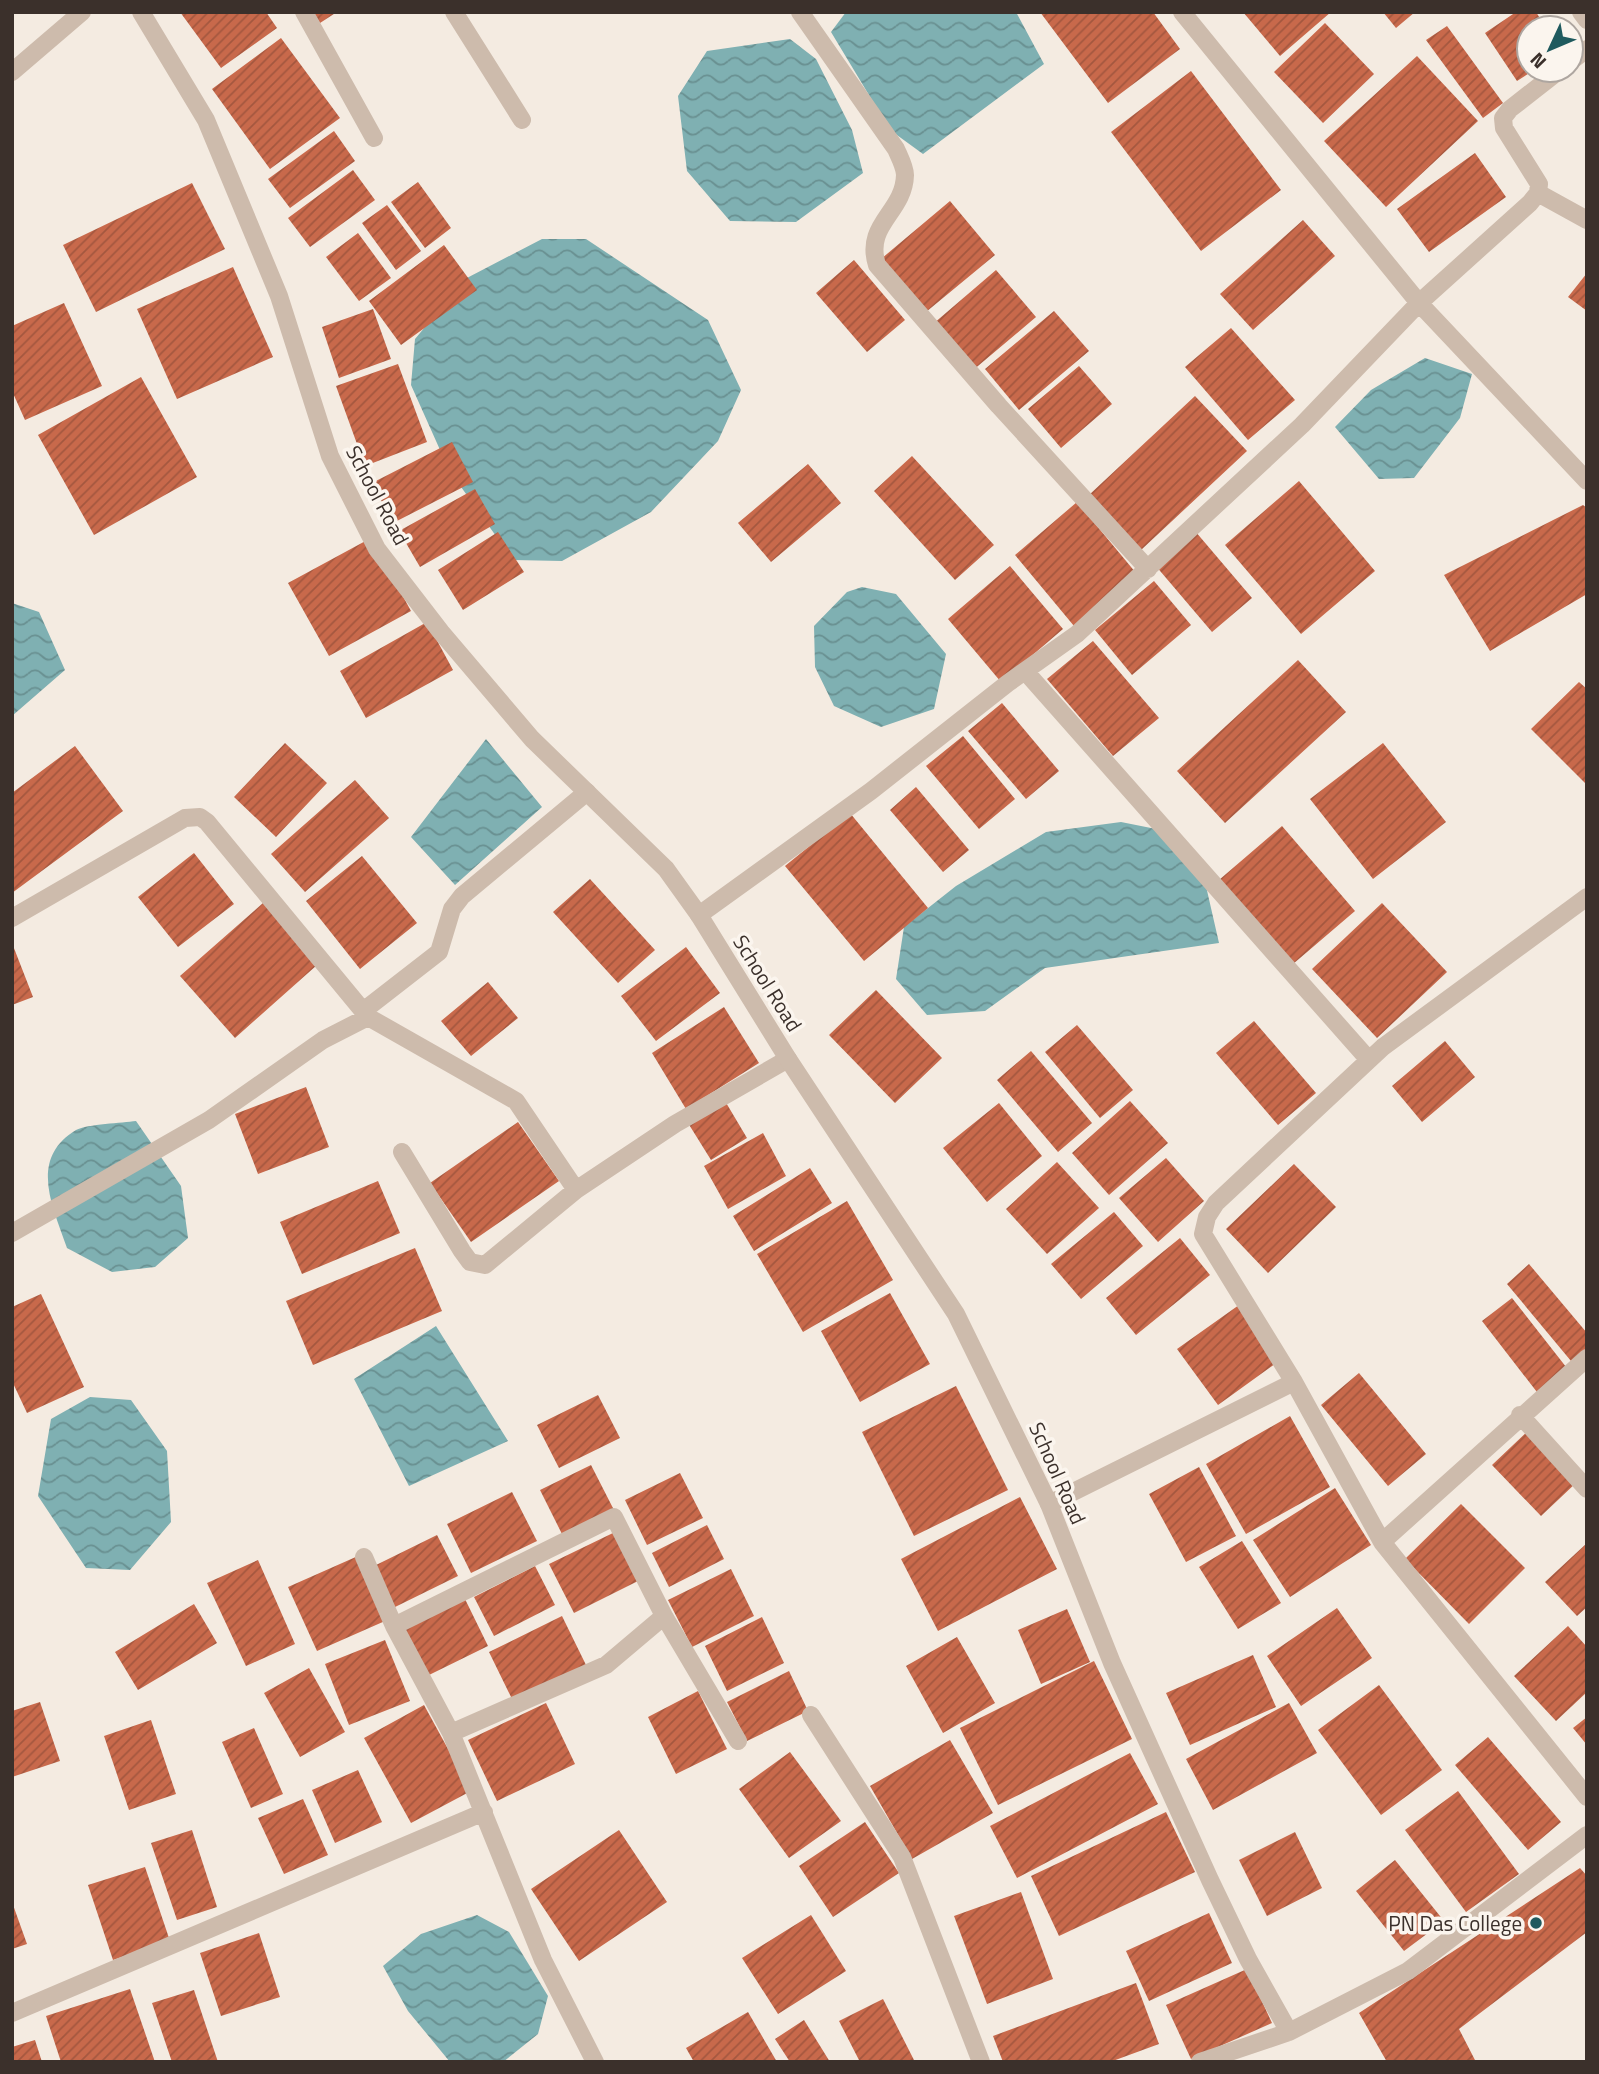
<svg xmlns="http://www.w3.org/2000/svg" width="1599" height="2074" font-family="'Titillium Web',sans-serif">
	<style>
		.water { fill: url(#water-waves) }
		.building { fill: url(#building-hatch) }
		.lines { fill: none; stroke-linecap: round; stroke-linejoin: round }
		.lane { stroke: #cdbbac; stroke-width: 18 }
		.street { stroke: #cdbbac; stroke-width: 18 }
		.poi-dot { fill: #1f5a5e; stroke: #fbf5ee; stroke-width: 2.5 }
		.labels { text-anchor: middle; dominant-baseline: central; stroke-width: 7; stroke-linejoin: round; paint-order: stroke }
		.street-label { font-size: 21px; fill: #3b302b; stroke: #fbf5ee }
		.poi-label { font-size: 21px; fill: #3b302b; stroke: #fbf5ee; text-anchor: end }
	</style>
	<defs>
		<pattern id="water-waves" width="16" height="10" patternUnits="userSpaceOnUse" patternTransform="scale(1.75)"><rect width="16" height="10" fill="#7fb0b2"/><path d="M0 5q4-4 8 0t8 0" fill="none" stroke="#699091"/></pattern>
		<pattern id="building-hatch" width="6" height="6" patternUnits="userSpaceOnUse" patternTransform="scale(1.75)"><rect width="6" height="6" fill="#c8694b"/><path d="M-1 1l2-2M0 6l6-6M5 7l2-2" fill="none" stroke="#a4573f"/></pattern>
	</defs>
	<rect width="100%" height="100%" fill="#f4ebe1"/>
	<path class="water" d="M846,12h170l28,52 -121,90 -33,-24 -59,-98z
		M790,39l26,20 36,71 11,43 -67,49 -66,-1 -43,-50 -9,-75 29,-45z
		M542,239h44l122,81 33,70 -23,51 -67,71 -89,49 -49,-1 -64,-90 -38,-85 4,-46 50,-60z
		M1425,358l47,16 -12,44 -46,60 -35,1 -44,-52 36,-37z
		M862,587l34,7 50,60 -12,55 -53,18 -47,-21 -19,-39 -1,-41 33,-34z
		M12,603l27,9 26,58 -53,46z
		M486,739l56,68 -87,78 -44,-48z
		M1121,822l40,8 42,43 16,70 -174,25 -60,43 -58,4 -31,-36 8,-52 52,-41 90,-54z
		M136,1121l45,65 7,52 -33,29 -43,5 -45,-24c-14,-41 -39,-89 9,-118 12,-6 46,-7 60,-9z
		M436,1326l72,115 -99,45 -55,-107z
		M90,1397l41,3 36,51 4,71 -41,48 -44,-2 -48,-72 13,-77z
		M477,1915l32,17 39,64 -10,38 -35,28h-53l-42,-51 -25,-45 38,-32z"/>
	<path class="building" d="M180,12h86l11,16 -56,40z
		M313,12h24l-17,11z
		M1040,12h113l27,37 -72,54z
		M1243,12h88l-51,44z
		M1383,12h32l-19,16z
		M1516,12h20l10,16h-17v42h5l-17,11 -32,-48z
		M1325,23l49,51 -51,49 -49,-51z
		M1447,26l56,77 -20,15 -57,-78z
		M281,38l59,80 -70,51 -58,-80z
		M1417,56l61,65 -92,86 -62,-66z
		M1191,71l90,119 -80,61 -90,-119z
		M334,131l21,30 -65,47 -22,-29z
		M1475,153l31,44 -77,55 -32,-43z
		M353,170l22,30 -65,47 -22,-29z
		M418,182l33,46 -26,20 -34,-46z
		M192,183l33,66 -129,63 -33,-67z
		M950,201l45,54 -69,57 -45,-53z
		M387,205l34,46 -25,19 -34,-47z
		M1303,220l32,36 -82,74 -33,-36z
		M358,233l33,45 -32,23 -33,-44z
		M444,245l33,45 -76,55 -32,-44z
		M854,260l51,60 -38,32 -51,-59z
		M233,267l40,90 -96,42 -40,-90z
		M996,270l40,47 -64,54 -39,-47z
		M1587,273v38l-19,-14z
		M64,303l38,83 -77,34 -13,-29v-65z
		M373,309l18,50 -52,19 -17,-51z
		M1054,311l35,40 -70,59 -34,-41z
		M1231,328l64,72 -47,40 -63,-73z
		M398,364l29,78 -62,24 -29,-80z
		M1079,366l33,38 -51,44 -33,-39z
		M141,377l56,100 -103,58 -56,-100z
		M1195,396l52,55 -106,99 -52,-55z
		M452,442l21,40 -80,41 -21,-40z
		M912,456l82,89 -39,35 -81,-89z
		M808,464l33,39 -70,59 -33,-39z
		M1299,481l76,90 -74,63 -76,-89z
		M475,489l20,35 -75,43 -21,-36z
		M1077,502l59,71 -62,53 -59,-71z
		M1583,505l4,3v86l-97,57 -46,-76z
		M1195,531l57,67 -40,34 -57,-67z
		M498,532l26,40 -61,38 -25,-40z
		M371,538l40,73 -82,45 -41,-73z
		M1010,566l53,63 -62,53 -53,-63z
		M1154,581l37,44 -59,50 -37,-45z
		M427,622l26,48 -87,48 -26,-47z
		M1093,641l66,77 -46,38 -66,-77z
		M1298,660l48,52 -121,111 -48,-52z
		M1579,682l8,7v96l-56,-56z
		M1002,703l57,68 -33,28 -58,-68z
		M963,736l52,63 -36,30 -53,-63z
		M285,743l42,40 -51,54 -42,-40z
		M1383,743l63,79 -73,57 -63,-80z
		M75,746l48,65 -111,82v-100z
		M355,780l34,38 -84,74 -34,-38z
		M916,787l53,63 -26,22 -53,-62z
		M850,813l78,95 -64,53 -79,-95z
		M1282,826l73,85 -62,53 -74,-84z
		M194,853l40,51 -56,43 -40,-50z
		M362,856l55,67 -57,46 -54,-68z
		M590,879l65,71 -37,33 -65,-71z
		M263,903l54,62 -82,73 -55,-62z
		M1382,903l65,69 -70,66 -65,-69z
		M12,943l21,54 -21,8z
		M686,947l34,46 -64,48 -35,-45z
		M488,982l30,36 -47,38 -30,-35z
		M876,990l66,68 -47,45 -66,-68z
		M724,1007l35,56 -73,46 -34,-56z
		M1254,1021l62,72 -38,32 -62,-72z
		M1077,1025l56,65 -33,28 -55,-66z
		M1445,1041l30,36 -53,45 -30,-36z
		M1031,1051l61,72 -34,29 -61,-72z
		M306,1087l23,60 -71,27 -23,-60z
		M725,1101l22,37 -36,22 -23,-37z
		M1130,1101l38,42 -59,52 -37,-42z
		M999,1103l43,53 -55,46 -44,-54z
		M518,1122l41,59 -88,61 -41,-59z
		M763,1133l23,43 -58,33 -24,-43z
		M1166,1158l38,43 -46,41 -39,-44z
		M1057,1162l42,46 -52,46 -41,-45z
		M1294,1164l42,43 -68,66 -42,-44z
		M810,1168l22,35 -78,48 -21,-35z
		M378,1181l22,52 -98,41 -22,-52z
		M847,1201l46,79 -90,52 -46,-78z
		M1114,1212l29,34 -62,53 -30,-35z
		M1180,1238l30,37 -74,60 -30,-37z
		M415,1248l27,63 -129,54 -27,-64z
		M1529,1264l58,69v15l-16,13 -64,-77z
		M890,1293l40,71 -70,38 -39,-71z
		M41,1294l43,93 -57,26 -15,-32v-74z
		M1512,1298l58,74 -30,24 -58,-75z
		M1239,1305l40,56 -61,44 -41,-56z
		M1359,1373l67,81 -38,32 -67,-81z
		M956,1386l52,104 -94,46 -52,-104z
		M598,1395l22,43 -61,30 -22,-43z
		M1290,1416l40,71 -84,47 -40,-70z
		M1530,1429l47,53 -36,34 -49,-51z
		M591,1465l24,47 -51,26 -24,-48z
		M1199,1467l37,69 -50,26 -37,-68z
		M680,1473l23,45 -56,27 -22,-45z
		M1335,1488l36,57 -81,52 -37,-57z
		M512,1492l25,49 -66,32 -24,-49z
		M1020,1497l37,72 -119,62 -37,-72z
		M1461,1504l64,64 -56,56 -64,-65z
		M707,1525l17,34 -55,28 -17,-34z
		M613,1533l25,48 -64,32 -25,-49z
		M437,1535l21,41 -65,32 -21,-41z
		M1242,1541l39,62 -43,26 -39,-62z
		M1587,1543v64l-10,9 -32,-34z
		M358,1556l27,65 -68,30 -29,-64z
		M258,1560l37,84 -49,22 -39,-83z
		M535,1566l20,39 -61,31 -20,-39z
		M731,1569l23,47 -62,31 -24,-47z
		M464,1597l24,49 -59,29 -25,-48z
		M194,1604l23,39 -79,47 -23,-38z
		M1337,1608l35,50 -71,48 -34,-50z
		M1067,1609l23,53 -49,22 -23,-54z
		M562,1616l24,49 -73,36 -24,-49z
		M762,1617l22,46 -57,28 -22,-45z
		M1568,1626l19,21v45l-31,29 -42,-45z
		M957,1637l38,66 -52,30 -37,-67z
		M385,1640l25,61 -61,24 -24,-61z
		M1253,1655l23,52 -86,38 -24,-52z
		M1094,1661l38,78 -134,66 -38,-77z
		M309,1668l36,64 -45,25 -36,-64z
		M789,1671l19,40 -61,30 -20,-39z
		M1379,1685l63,85 -61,45 -63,-85z
		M698,1691l29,58 -51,25 -28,-57z
		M40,1702l20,59 -48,16v-66z
		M546,1703l29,61 -78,37 -29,-61z
		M1289,1703l28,50 -104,57 -27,-51z
		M424,1705l47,86 -60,32 -47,-85z
		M1587,1717v28l-14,-17z
		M151,1720l25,74 -47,16 -25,-74z
		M254,1728l29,66 -32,14 -29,-66z
		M1488,1737l73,85 -33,28 -73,-85z
		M950,1740l43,73 -81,46 -42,-73z
		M790,1752l51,69 -52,37 -50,-69z
		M1130,1753l28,51 -141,74 -27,-52z
		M358,1770l24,52 -47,21 -23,-53z
		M1458,1791l61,83 -53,38 -61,-82z
		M303,1799l25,56 -44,19 -26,-56z
		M1166,1812l29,60 -136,64 -28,-60z
		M865,1822l34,51 -66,44 -34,-51z
		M192,1830l25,77 -40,13 -26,-77z
		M619,1830l48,72 -88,59 -48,-72z
		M1295,1832l27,56 -55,28 -28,-56z
		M1395,1860l49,61 -40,30 -48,-60z
		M145,1867l25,74 -57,19 -25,-75z
		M1580,1868l7,8v56l-128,97 17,33h-89l-28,-49z
		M1021,1892l32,87 -66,25 -33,-88z
		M12,1902l15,42 -15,5z
		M1209,1913l23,50 -83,38 -23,-50z
		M811,1915l35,56 -68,43 -36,-56z
		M259,1933l21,64 -59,19 -21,-63z
		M1247,1969l25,54 -81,36 -25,-54z
		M1136,1983l23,61 -49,18h-107l-10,-26z
		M130,1989l25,73h-94l-15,-46z
		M194,1990l24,72h-46l-20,-59z
		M883,1999l32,63h-55l-21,-41z
		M748,2012l29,50h-83l-8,-14z
		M804,2020l26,42h-40l-15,-23z
		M35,2040l7,22h-30v-15z"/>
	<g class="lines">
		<path class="lane" d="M304,12l70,126
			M454,12l68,108
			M800,12l96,137c3,7 9,18 9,26 -1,38 -41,49 -28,90l122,141 149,163
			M1182,12l237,291 168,178
			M1581,12l6,8
			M1571,61l16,-12
			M1538,193l49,27
			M1025,671l344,389
			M1587,897l-204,150 -167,156 -9,14 -4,17 91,148 88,160 205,-184
			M699,915l172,-124 137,-108 69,-49 225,-209 117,-122 111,-100 8,-10 1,-9 -35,-56 -1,-10 7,-9 50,-39
			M12,918l173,-100 15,-1 7,5 161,195
			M363,1011l76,-59 13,-43 10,-13 125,-104
			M402,1152l60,99 8,11 15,3 91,-75 99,-66 113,-65
			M12,1233l197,-113 114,-80 45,-23 148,84 60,89
			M1520,1415l67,74
			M1049,1504l245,-122
			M1382,1542l205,255
			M364,1557l30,69 57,107 92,227 52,102
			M394,1626l220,-109 50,99 74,125
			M811,1715l91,142 79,205
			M451,1733l155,-68 58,-49
			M12,2013l472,-201"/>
		<path class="street" d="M141,12l65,108 73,176 51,160 47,93 64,83 91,107 134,130 33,46 89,144 168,255 93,190 63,159 98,217 38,79 41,73
			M12,72l70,-60
			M1200,2062l89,-30 119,-61 179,-136"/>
	</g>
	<circle class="poi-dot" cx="1536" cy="1923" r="7"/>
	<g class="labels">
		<g class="street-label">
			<text transform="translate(378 495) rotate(62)">School Road</text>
			<text transform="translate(768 983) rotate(58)">School Road</text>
			<text transform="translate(1058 1473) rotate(66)">School Road</text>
		</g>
		<g class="poi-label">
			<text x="1522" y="1923">PN Das College</text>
		</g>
	</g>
	<rect width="1599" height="2074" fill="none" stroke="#3b302b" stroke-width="28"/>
	<g transform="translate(1550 49) rotate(226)"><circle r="33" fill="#fbf5ee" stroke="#aea6a0" stroke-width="2"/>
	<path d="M0-5L12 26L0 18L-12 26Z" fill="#1f5a5e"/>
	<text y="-10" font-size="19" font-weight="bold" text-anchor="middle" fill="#3b302b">N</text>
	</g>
</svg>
